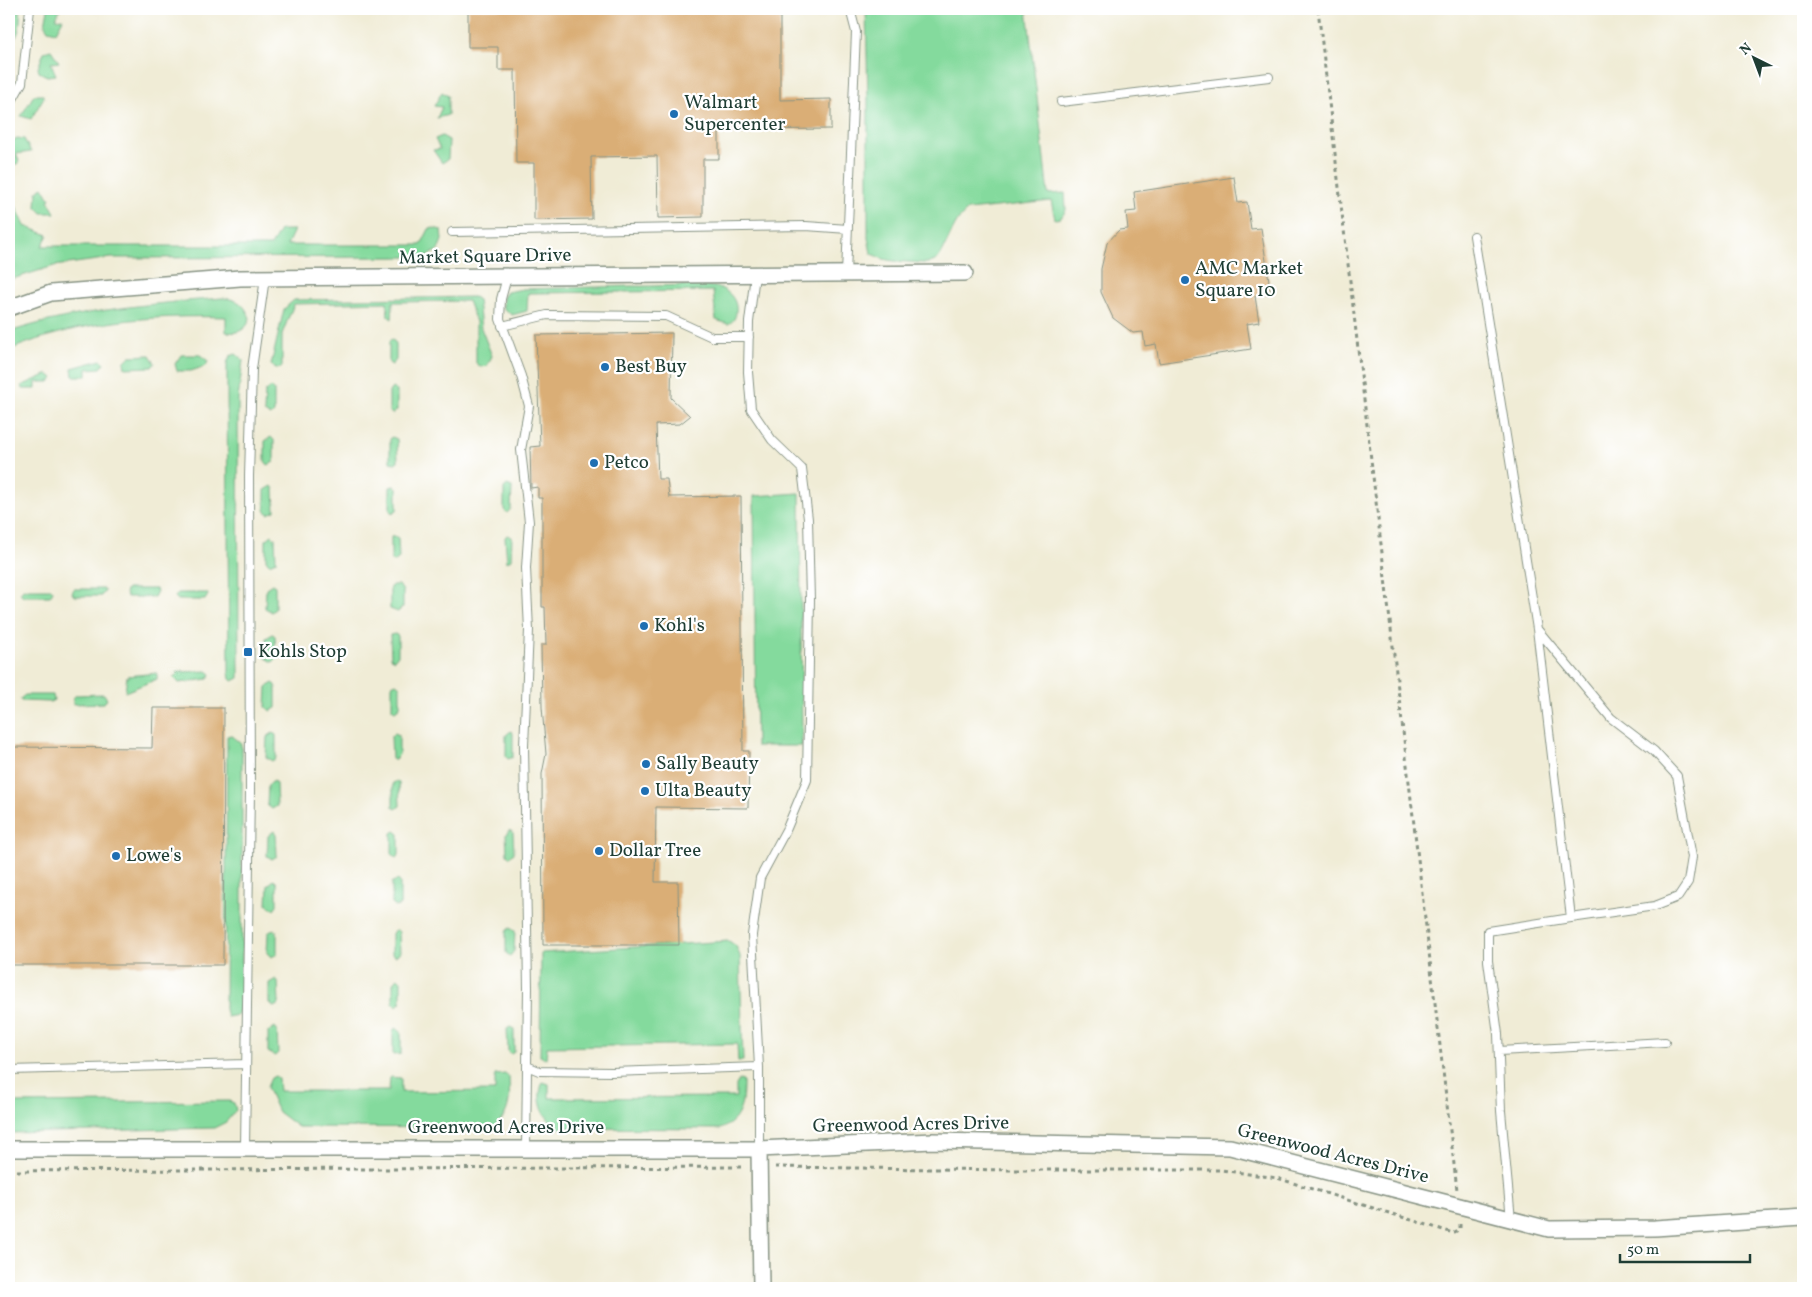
<svg xmlns="http://www.w3.org/2000/svg" width="1812" height="1297" font-family="Vollkorn,serif">
	<style>
		.green { fill: #84da9d; stroke: #528c68 }
		.building { fill: #daae76 }
		.lines { fill: none; stroke-linecap: round; stroke-linejoin: round }
		.lane-casing { stroke: #889485; stroke-width: 10 }
		.street-casing { stroke: #889485; stroke-width: 18 }
		.path { stroke: #889485; stroke-width: 3; stroke-dasharray: 4 4; stroke-linecap: butt }
		.lane { stroke: #fff; stroke-width: 8 }
		.street { stroke: #fff; stroke-width: 15 }
		.poi-dot { fill: #1f6fb2; stroke: #fff; stroke-width: 2 }
		.labels { text-anchor: middle; dominant-baseline: central; stroke-width: 4.5; stroke-linejoin: round; paint-order: stroke }
		.poi-label { font-size: 19px; fill: #1f3d34; stroke: #fff; text-anchor: start }
		.street-label { font-size: 19px; fill: #1f3d34; stroke: #fff }
	</style>
	<rect width="100%" height="100%" fill="#fff"/>
	<filter id="ink" filterUnits="userSpaceOnUse"><feTurbulence type="fractalNoise" baseFrequency=".02" numOctaves="2"/><feDisplacementMap in="SourceGraphic" scale="10" xChannelSelector="R" yChannelSelector="G"/><feConvolveMatrix kernelMatrix="1 2 1 2 8 2 1 2 1" color-interpolation-filters="sRGB"/></filter>
	<filter id="wash" filterUnits="userSpaceOnUse"><feTurbulence type="fractalNoise" baseFrequency=".0096" numOctaves="4" result="noise"/><feDisplacementMap in="SourceGraphic" scale="20" xChannelSelector="R" yChannelSelector="G"/><feGaussianBlur stdDeviation="1.12" result="paint"/><feColorMatrix in="noise" values="0 0 0 0 0 0 0 0 0 0 0 0 0 0 0 0 0 1.4 0 .05"/><feComposite in="paint" operator="in"/></filter>
	<g filter="url(#wash)">
		<rect width="100%" height="100%" fill="#f0ecd6"/>
		<path class="green" d="M11,9h9c0,9 1,22 -5,29l-6,1z
			M48,9h12l-4,9 7,1 -7,13 -8,-2 -3,-5z
			M866,9h161l21,185 17,-1 1,17 -5,8 -6,1 -4,-18 -83,9c-17,12 -23,46 -33,51 -8,4 -19,1 -27,1 -15,-1 -25,-1 -37,-9l-3,-15v-137z
			M51,50l8,12 -8,1 5,12 -9,1 -8,-4 -1,-4 6,-16z
			M442,92l6,4v19l-11,3 5,-11 -8,-1z
			M34,95h9l1,2 -13,22 -10,-3z
			M442,136l7,4 -1,19 -6,4 -9,-13 7,-1 -5,-10z
			M17,138l7,1 7,13 -15,2 3,7 -2,3h-8c0,-11 -2,-20 8,-26z
			M43,187l7,12 -2,1 7,13h-13l-6,-6 1,-16z
			M9,191l16,35 23,9 -6,11h229l9,-16h14l-7,15h134l8,-16 5,-1 7,2 1,10 -4,10 -13,7 -314,1 -57,8 -45,14z
			M632,286c23,1 62,-3 84,1 11,2 22,12 20,25 0,5 -3,10 -8,12l-12,-4 -3,-29 -185,2 -1,18 -15,4 -9,-7v-11l4,-5 16,-3z
			M474,297l4,3 3,28 11,28 -5,10 -7,1 -4,-4v-41l-8,-21 -75,1 -1,17 -4,-3 -1,-14 -93,2 -12,30v33l-5,2 -6,-4 13,-56 10,-9z
			M222,298c15,1 22,5 28,20 -3,12 -12,16 -24,14v-15c-76,-2 -147,4 -217,33v-18c69,-22 140,-28 213,-34z
			M391,339l5,4v17l-4,5 -3,-2v-21z
			M236,354l7,6 -5,39 1,279 -6,3 -3,-2 -1,-6 -2,-290v-20l3,-7z
			M150,355l5,8 -3,4 -27,1 -1,-6 6,-6z
			M181,355h19l8,6 -2,5 -15,5h-14l-2,-7z
			M101,360l3,3 -3,5 -14,1v7h-14l-1,-8z
			M48,374l5,4 -3,4h-14v7h-13l-2,-3z
			M271,387l3,3v23l-3,3 -7,-4 1,-20z
			M392,388l5,3v19l-4,4 -4,-2v-20z
			M271,437l3,3v22l-6,3 -3,-4v-20z
			M392,437l5,2 1,22 -3,2 -5,-1v-23z
			M507,485l5,2 -1,22 -4,4 -3,-3v-22z
			M272,486l2,3 1,22 -7,3 -3,-4v-20z
			M394,486l3,2v22l-5,3 -2,-2v-24z
			M800,493l2,253h-46l-2,-250z
			M272,535l3,3 1,23 -7,3 -3,-4v-20z
			M507,535l5,2 -1,22 -4,3 -2,-25z
			M394,536l4,2 1,20 -5,4 -3,-3v-22z
			M272,584l3,2v23l-3,3 -7,-4 1,-20z
			M393,585h6l4,6v16l-5,5 -8,-3v-22z
			M23,589h29l1,2 -3,5h-27l-3,-3z
			M74,589h29l2,2 -4,5h-27l-2,-3z
			M127,589h29l1,2 -3,6h-27l-2,-4z
			M178,593h29l1,2 -3,5h-27l-3,-3z
			M273,634l2,2 1,23 -3,3 -7,-4v-20z
			M395,634l3,2v19l-4,5 -3,-2 -1,-23z
			M207,671l4,3 -3,5 -29,4 -5,-5 4,-6z
			M157,673v6l-32,13 2,-16z
			M273,683l3,2v23l-6,3 -4,-4 1,-20z
			M396,683l4,3v21l-5,4 -3,-2v-24z
			M104,694l3,5 -3,4 -31,1v-6l3,-3z
			M25,695h28l1,5 -4,2 -29,-1 -1,-2z
			M511,731l2,2v24l-5,2 -2,-2v-22z
			M273,733l3,2v23l-4,3 -6,-4 1,-20z
			M395,733l4,2v20l-5,5 -2,-1 -1,-23z
			M231,735l9,7 2,6v252l-4,15 -11,2 -2,-8 2,-273z
			M274,781l2,3 1,22 -5,3 -5,-4 1,-20z
			M397,781l2,2 1,23 -4,3 -3,-2v-24z
			M511,830l2,3 1,20 -4,4 -3,-3 -1,-20z
			M274,831l2,3 1,22 -5,3 -5,-3 1,-20z
			M395,831l4,3v21l-3,3 -4,-3v-22z
			M274,880l3,3v22l-3,4 -7,-4 1,-20z
			M398,880l2,2v23l-4,2 -4,-3v-22z
			M510,928l5,3 -1,20 -4,5 -4,-3v-22z
			M274,929l3,3v22l-6,3 -4,-4 1,-20z
			M396,929l3,3 1,21 -5,3 -3,-2v-21z
			M729,941l7,5 4,10 3,105h-5l-1,-17 -190,3 -1,12 -6,-3 1,-103z
			M398,978l3,3v21l-4,4 -4,-3v-21z
			M276,979l2,2 1,23 -5,3 -5,-4v-20z
			M275,1027l2,3 1,23 -3,3 -7,-4v-20z
			M510,1027l4,2v23l-3,2 -3,-3 -1,-22z
			M396,1028l5,4v22l-8,1v-25z
			M505,1074l4,3c1,21 2,37 -16,51l-195,-1 -20,-15 -11,-25 4,-9 4,-2 3,2 1,13h110l1,-14 11,1v14l94,-1v-16z
			M739,1080l4,1c0,21 -1,40 -23,48l-161,-1c-16,-9 -24,-29 -16,-46l6,2v14l187,-1v-12z
			M229,1101l5,2 2,7 -10,12 -12,6 -205,5v-30z"/>
		<g id="blocks">
			<path class="building" d="M468,9h312v91l51,-1v30l-112,1v29h-16v58l-45,1 -1,-62 -66,1 1,62 -58,1v-57h-18l-1,-93h-17v-23h-30z
				M1234,177l4,26 9,-1 4,27 10,-1 10,66 -16,2 4,26 -12,2 4,25 -92,14 -3,-19 -11,2 -2,-14 -10,1 -20,-15 -12,-26v-23l6,-26 12,-13 9,-1 -2,-17 10,-1 -2,-19z
				M672,333l-1,65 19,18 -10,8 -24,1 2,54h9l2,18 72,-1 2,255h6l-1,57 -92,-1 -1,75h23l1,63h-136l-1,-171 4,-20 -4,-47 -1,-62h5l-1,-38h-3v-109h-4v-11l-7,1 -1,-41 10,-1 -4,-111z
				M153,708h71l-1,257h-214v-218l143,1z"/>
		</g>
	</g>
	<g filter="url(#ink)">
		<use href="#blocks" fill-opacity="0" stroke="#889485" stroke-width="1"/>
		<g class="lines">
			<defs>
				<path id="lane" d="M1061,102l208,-25
					M9,106l13,-23 8,-74
					M452,232l354,-6 42,3
					M1474,236l63,393 34,289 -83,13v30l10,73 3,77 10,109
					M846,274l10,-242 -6,-23
					M755,275l-6,47 -1,50 3,37 21,31 30,29 6,50 2,81 -3,180 -20,48 -27,50 -8,57 7,132v82
					M507,277l-6,22 -1,20 21,57 8,30 -8,44 8,72 -3,46 3,62 -5,116 4,242 -2,160
					M502,326l45,-11 119,1 46,21h37
					M1537,629l74,89 43,33 23,25 15,81 -4,25 -10,15 -23,9 -84,12
					M1499,1051l166,-9
					M527,1066l12,5 73,1 147,-5
					M9,1070l237,-6
					M245,1148l5,-357 -1,-315 3,-107 13,-91"/>
				<path id="street" d="M9,308l42,-15 189,-15 725,-5
					M9,1149h750l174,-8 297,6 319,82 106,-1 148,-10
					M759,1149l2,139"/>
			</defs>
			<use href="#lane" class="lane-casing"/>
			<use href="#street" class="street-casing"/>
			<path class="path" d="M1318,9l139,1181
				M775,1167l239,3h207l56,8 176,55 7,-4v-8
				M9,1171l732,-4"/>
			<use href="#lane" class="lane"/>
			<use href="#street" class="street"/>
		</g>
	</g>
	<g class="poi-dot">
		<circle cx="674" cy="114" r="5"/>
		<circle cx="1185" cy="280" r="5"/>
		<circle cx="605" cy="367" r="5"/>
		<circle cx="594" cy="463" r="5"/>
		<circle cx="644" cy="626" r="5"/>
		<rect x="243" y="647" width="10" height="10" rx="2.5"/>
		<circle cx="646" cy="764" r="5"/>
		<circle cx="645" cy="791" r="5"/>
		<circle cx="599" cy="851" r="5"/>
		<circle cx="116" cy="856" r="5"/>
	</g>
	<g class="labels">
		<g class="poi-label">
			<text x="684" y="103">Walmart<tspan x="684" dy="22">Supercenter</tspan></text>
			<text x="1195" y="269">AMC Market<tspan x="1195" dy="22">Square 10</tspan></text>
			<text x="615" y="367">Best Buy</text>
			<text x="604" y="463">Petco</text>
			<text x="654" y="626">Kohl's</text>
			<text x="258" y="652">Kohls Stop</text>
			<text x="656" y="764">Sally Beauty</text>
			<text x="655" y="791">Ulta Beauty</text>
			<text x="609" y="851">Dollar Tree</text>
			<text x="126" y="856">Lowe's</text>
		</g>
		<g class="street-label">
			<text transform="translate(485 257) rotate(-1)">Market Square Drive</text>
			<text transform="translate(911 1125) rotate(-1)">Greenwood Acres Drive</text>
			<text x="506" y="1128">Greenwood Acres Drive</text>
			<text transform="translate(1333 1154) rotate(14)">Greenwood Acres Drive</text>
		</g>
	</g>
	<rect width="1812" height="1297" fill="none" stroke="#fff" stroke-width="30"/>
	<g transform="translate(1754 58) rotate(318)" stroke="#ffffff" stroke-width="4" paint-order="stroke">
	<path d="M0-4L9 19L0 12L-9 19Z" fill="#1f3d34"/>
	<text y="-8" font-size="14" font-weight="bold" text-anchor="middle" fill="#1f3d34">N</text>
	</g>
	<path d="M1620 1254v8h130v-8" fill="none" stroke="#1f3d34" stroke-width="2.5"/>
	<text x="1627" y="1254" font-size="15" fill="#1f3d34" stroke="#ffffff" stroke-width="4" paint-order="stroke">50 m</text>
</svg>
